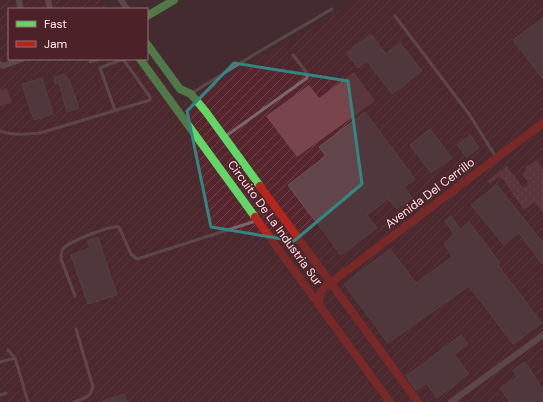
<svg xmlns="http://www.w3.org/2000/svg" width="543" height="402" font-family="'DM Sans',sans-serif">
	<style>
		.industrial { fill: url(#industrial-furrows) }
		.park { fill: url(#park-dots) }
		.pitch { fill: #78454c }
		.building { fill: #61454a; stroke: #6c575a }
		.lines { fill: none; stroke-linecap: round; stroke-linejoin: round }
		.lane { stroke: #7b676a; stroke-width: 3 }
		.street { stroke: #7b676a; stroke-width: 6 }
		.fast { stroke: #63d668; stroke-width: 8 }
		.jam { stroke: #b3261e; stroke-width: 8 }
		.marked { fill: none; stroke: #338780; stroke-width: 3; stroke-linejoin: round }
		.labels { text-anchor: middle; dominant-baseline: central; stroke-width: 3; stroke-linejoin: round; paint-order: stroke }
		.street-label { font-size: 12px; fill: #ffe6e8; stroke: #4d2128 }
	</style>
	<defs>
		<pattern id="industrial-furrows" width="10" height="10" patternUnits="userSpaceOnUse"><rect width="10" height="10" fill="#56252d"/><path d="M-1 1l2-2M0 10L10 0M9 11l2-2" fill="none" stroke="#6f454b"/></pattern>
		<pattern id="park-dots" width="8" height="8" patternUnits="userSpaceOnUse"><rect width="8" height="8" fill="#78454c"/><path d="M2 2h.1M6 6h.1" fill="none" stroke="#8c6066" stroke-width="1.8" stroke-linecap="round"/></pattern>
	</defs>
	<rect width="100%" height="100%" fill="#432b2f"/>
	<path class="industrial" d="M0,0h102l7,9h-100v50h138l34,46 176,-105h186v402h-543z"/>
	<path class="park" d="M536,160l7,9v45l-8,-12 -11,8 -22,-32 -4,-1 -8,7 -3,-3 20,-15 16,22 6,-4 -7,-10 3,-3 1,-4z"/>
	<path class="pitch" d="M354,72l21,29 -78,56 -31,-41 43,-31 10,13z
		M7,88l5,15 -12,3v-16z"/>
	<path class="building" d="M543,18v61l-30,-39z
		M371,34l15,20 14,-11 22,28 -30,23 -25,-33 -9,7 -12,-15z
		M65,74l2,5h2l10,29 -12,4 -8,-29h-4l-1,-2 1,-4z
		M42,78l11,36 -19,6 -12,-36z
		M365,112l50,67 -11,8 8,11 -15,11 -9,-10 -21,16 10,13 -36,27 -53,-70 38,-29 -7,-9z
		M430,129l22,29 -21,15 -21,-28z
		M470,135l9,13 -13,9 -9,-12z
		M497,185l46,58v22l-24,-32 -15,12 -33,-40z
		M451,216l9,13 9,-7 31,41 -2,2 44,58 -29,21 -44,-58 -81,57 -44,-59 46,-35 26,34 36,-26 -8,-14 7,-5v-2l3,-2 -9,-13z
		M98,237l19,58 -29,9 -17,-49 19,-7 -3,-7z
		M461,335l7,9 -14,10 15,20 -32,24 -11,-15 -10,7 -10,-14z
		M525,362l18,28v12h-33l-10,-14 17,-11 -4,-7z
		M124,394l3,8h-24v-1z"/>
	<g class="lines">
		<path class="lane" d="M395,16l74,98 27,43
			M90,62l10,-3
			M192,93l63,-39 77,-45
			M115,110l-15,-42 23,-9
			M0,131c13,5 27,3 40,2l110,-33v-3l-27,-38
			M226,136l81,-58v-5l-14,-18
			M75,296l-14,-37c0,-4 0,-10 4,-12 7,-6 45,-22 54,-20l12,27 6,5 119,-38
			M8,350l7,8 13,44
			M0,362l15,-4
			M0,395l6,-2
			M74,402c9,-3 17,-5 19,-15l-17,-58"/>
		<path class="street" d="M19,0l1,6
			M48,0l2,9
			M121,0l6,9
			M0,64l3,2 19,-7
			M451,402l92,-67"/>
		<path class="fast" d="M147,16l27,-16
			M147,44l33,45 11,5 15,18 54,74
			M140,59l115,158"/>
		<path class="jam" d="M260,186l158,216
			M255,217l135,185
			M319,305l1,-12 5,-6 218,-164"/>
	</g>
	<path d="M0 0H543V402H0ZM234,63l114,18 14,103 -68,57 -83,-14 -24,-116z" fill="#432b2f" fill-opacity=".55" fill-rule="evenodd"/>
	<path class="marked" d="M234,63l114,18 14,103 -68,57 -83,-14 -24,-116z"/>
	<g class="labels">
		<g class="street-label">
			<text transform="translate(430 193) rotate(-37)">Avenida Del Cerrillo</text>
			<text transform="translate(275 223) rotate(54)">Circuito De La Industria Sur</text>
		</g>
	</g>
	<rect x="8" y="8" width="140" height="52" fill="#4d2128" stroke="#947075"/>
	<rect x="16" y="21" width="20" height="6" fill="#63d668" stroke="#947075"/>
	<text x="44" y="28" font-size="12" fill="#ffe6e8">Fast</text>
	<rect x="16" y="41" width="20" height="6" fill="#b3261e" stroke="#947075"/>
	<text x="44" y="48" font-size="12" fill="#ffe6e8">Jam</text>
</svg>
